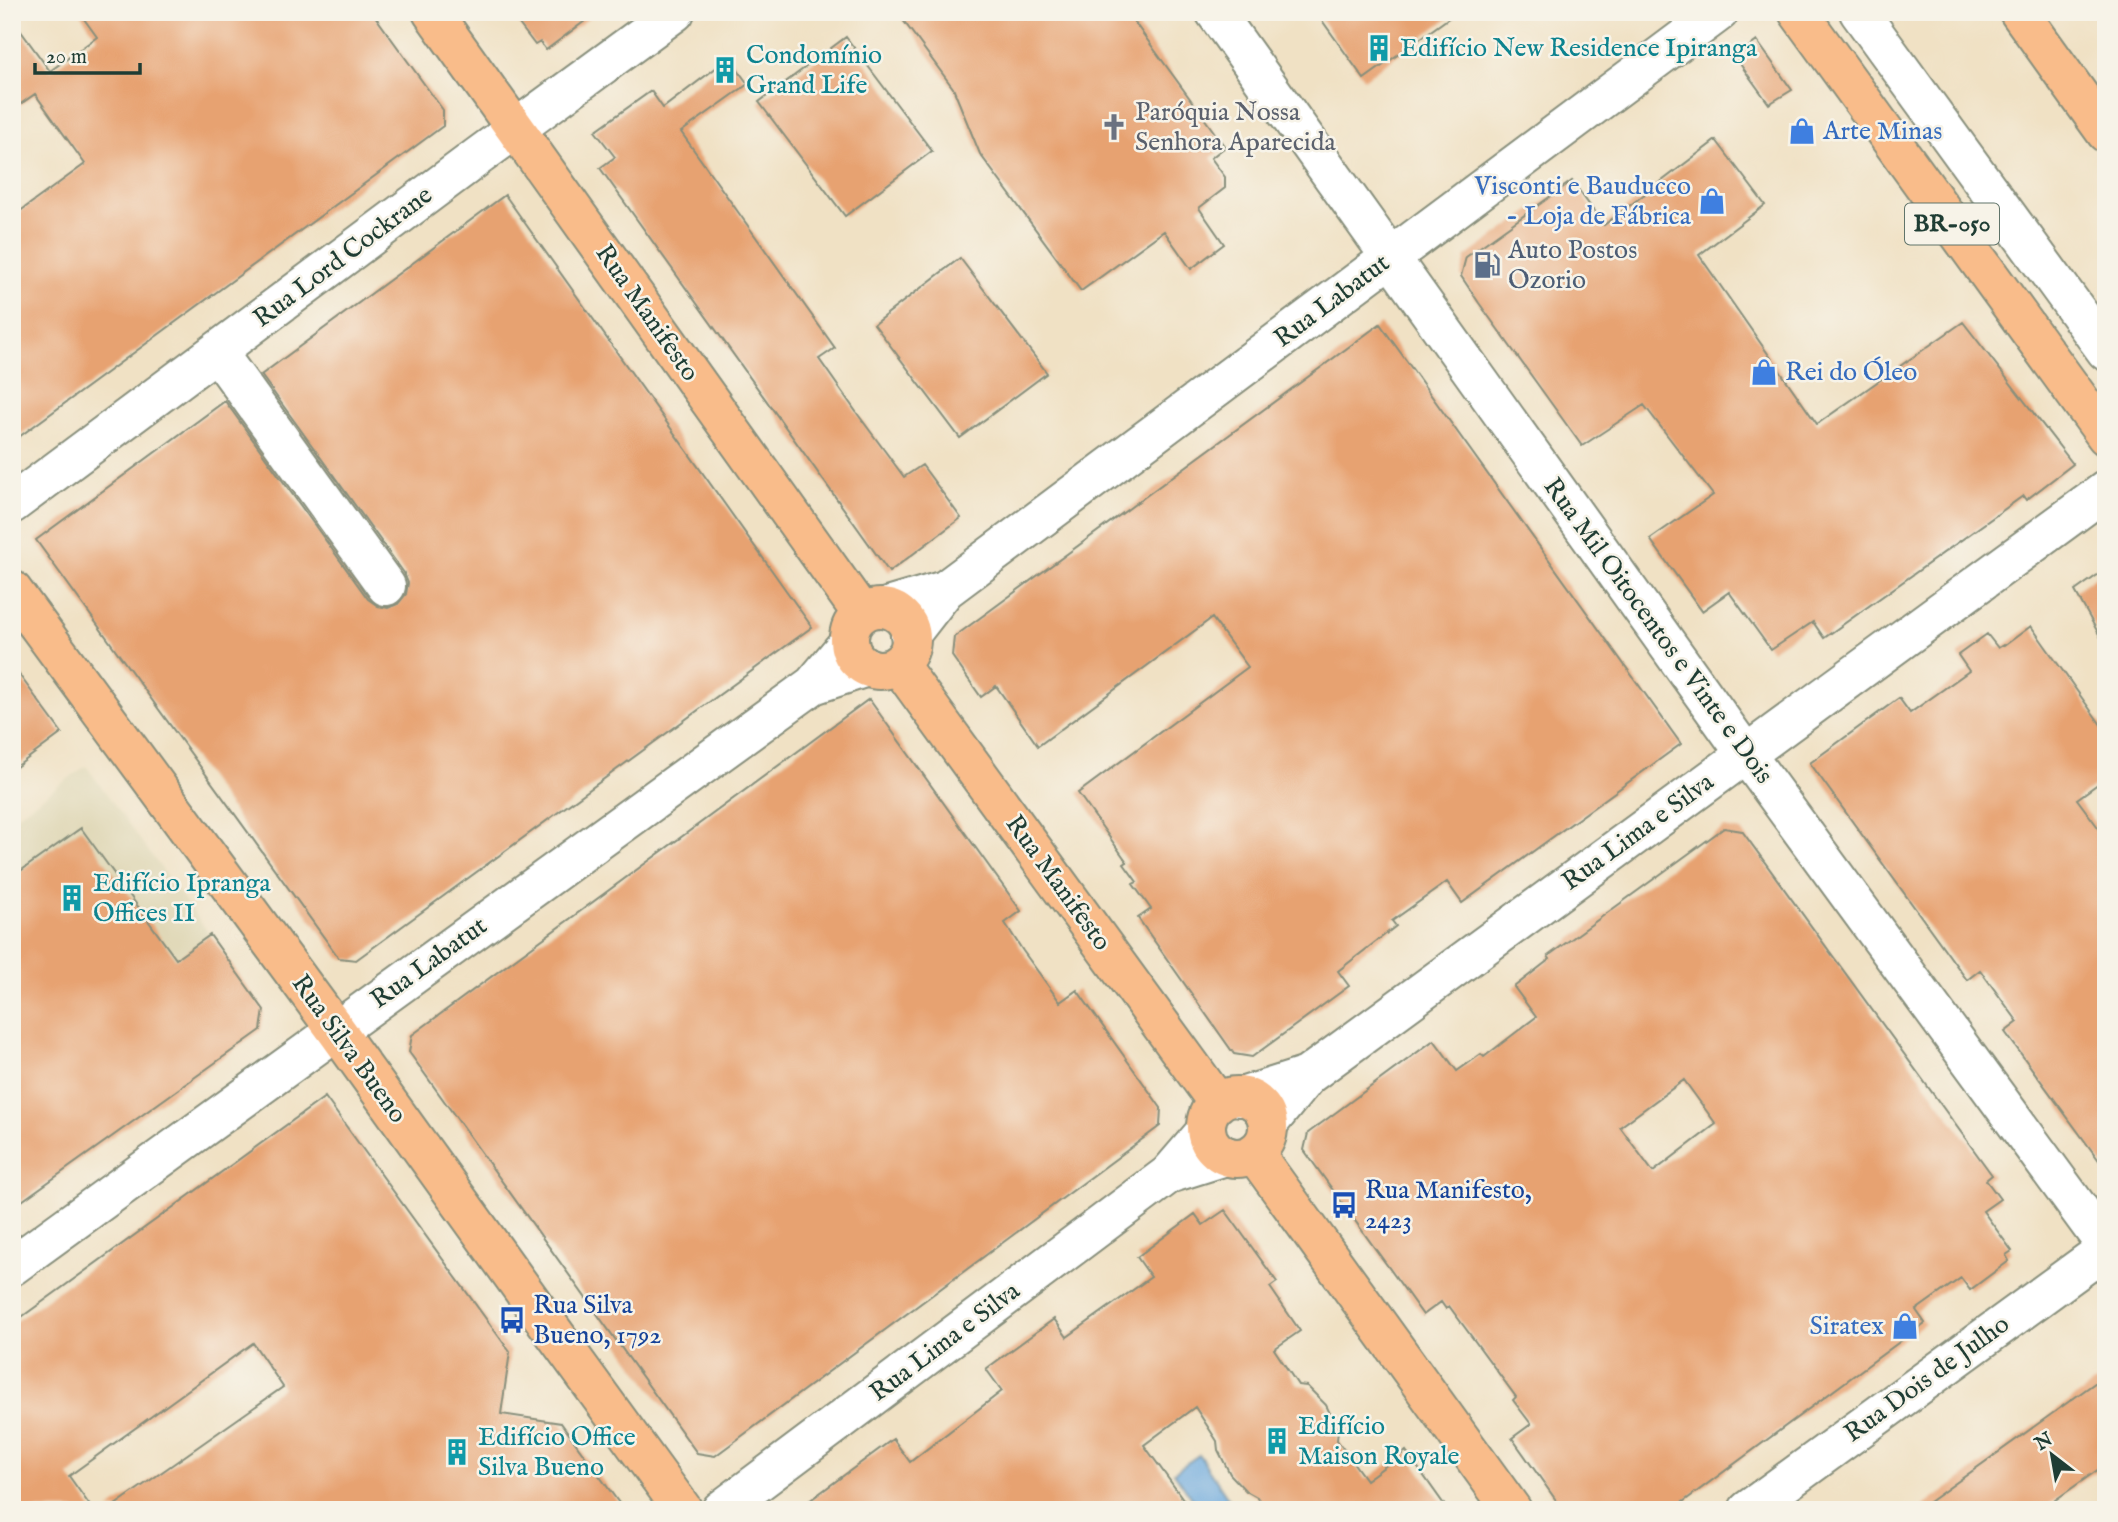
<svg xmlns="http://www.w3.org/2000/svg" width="2118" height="1522" font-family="'IM FELL English',serif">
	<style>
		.built { fill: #e0d8b7 }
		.water { fill: #6ca9de; stroke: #467389; stroke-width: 2 }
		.building { fill: #e7a271; fill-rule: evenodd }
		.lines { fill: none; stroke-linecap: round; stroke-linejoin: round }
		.minor-casing { stroke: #888f7c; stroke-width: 42 }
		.major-casing { stroke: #888f7c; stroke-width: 42 }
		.highway-casing { stroke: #888f7c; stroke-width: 42 }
		.minor { stroke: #fff; stroke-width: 38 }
		.major { stroke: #f9bc8a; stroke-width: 38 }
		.highway { stroke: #f9bc8a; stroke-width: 38 }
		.labels { text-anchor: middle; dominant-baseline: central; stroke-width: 5; stroke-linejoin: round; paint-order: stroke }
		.shield { fill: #f7f3e8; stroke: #60746a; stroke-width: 2 }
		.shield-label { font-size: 24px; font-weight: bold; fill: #1f3d34 }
		.culture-label { font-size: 26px; fill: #0d838f; stroke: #f7f3e8; text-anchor: start }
		.worship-label { font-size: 26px; fill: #5b616d; stroke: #f7f3e8; text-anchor: start }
		.shop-label { font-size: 26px; fill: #366cbe; stroke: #f7f3e8; text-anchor: start }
		.service-label { font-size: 26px; fill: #4e5e75; stroke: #f7f3e8; text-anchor: start }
		.street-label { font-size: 26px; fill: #1f3d34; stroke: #f7f3e8 }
		.transit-label { font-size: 26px; fill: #164399; stroke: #f7f3e8; text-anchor: start }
	</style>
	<rect width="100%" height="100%" fill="#f7f3e8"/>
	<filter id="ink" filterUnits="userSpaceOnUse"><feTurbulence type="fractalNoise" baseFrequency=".0143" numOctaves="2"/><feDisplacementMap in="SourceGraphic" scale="14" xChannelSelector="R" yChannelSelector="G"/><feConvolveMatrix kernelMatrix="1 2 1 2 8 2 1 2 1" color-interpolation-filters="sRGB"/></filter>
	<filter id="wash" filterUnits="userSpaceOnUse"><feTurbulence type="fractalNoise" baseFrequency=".00686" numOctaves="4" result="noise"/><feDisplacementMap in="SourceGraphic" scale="28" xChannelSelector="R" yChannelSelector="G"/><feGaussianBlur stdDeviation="1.57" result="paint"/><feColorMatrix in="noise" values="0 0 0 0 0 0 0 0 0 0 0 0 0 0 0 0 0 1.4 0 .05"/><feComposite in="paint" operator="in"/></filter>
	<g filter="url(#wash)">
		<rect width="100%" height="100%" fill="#f0e1c4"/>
		<path class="built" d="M86,766l124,169 -172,123 -26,-35v-204z"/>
		<path class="water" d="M1199,1455l37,55h-36l-26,-38z"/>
		<g id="blocks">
			<path class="building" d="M79,12h293l71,98v16l-431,316v-225l73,-53 -50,-70 -23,16v-91l38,52 47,-34z
				M510,12h87l-51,38 -6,-8 -5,3z
				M897,12h230l98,135 -14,11 14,19v11l-26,20 25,36 -33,25 -27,-38 -83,60 -101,-137 -27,-66z
				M1316,12h141l-93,67z
				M846,37l86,114 -87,65 -86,-114z
				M1757,41l35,49 -23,14 -34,-47z
				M729,58l19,26 -67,48 154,216 -16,11 40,57 45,61 18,-12 39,53 -72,54 -289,-404 15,-11 -20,-26 56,-40 12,17z
				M1716,140l49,65 -66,50 118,169 146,-102 110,142 -47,36 -3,-4 -199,142 -11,-16 -42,28 -42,-58 -27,19 -52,-72 63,-44 -69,-90 -62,41 -103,-143 -18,-27 5,-19 106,-76 32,44z
				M505,195l307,432 -456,333 -17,-2 -303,-418 189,-139 143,198 10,7 10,2 10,-4 8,-10 2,-11 -4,-10 -143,-198z
				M960,258l87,115 -87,65 -86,-114z
				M1380,324l301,420 -219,159 -15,-21 -55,39 4,5 -58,45 11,15 -97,71 -18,-3 -96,-136 13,-9 -18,-25 4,-2 -13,-18 3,-2 -49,-69 170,-126 -36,-49 -174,128 -42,-60 -15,11 -29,-41 2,-19z
				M2106,569v78l-31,-56z
				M2031,626l75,106v46l-29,21 29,39v332l-101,-138 13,-10 -38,-52 -13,10 -157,-217 89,-65 11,15 59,-42 -11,-16 29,-21 11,14 5,-3 1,1z
				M12,665l50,68 -50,37z
				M869,699l152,212 -16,12 18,28 37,51 17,-12 84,118 -1,18 -445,330 -18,-3 -288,-401 3,-17z
				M81,828l95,131 34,-24 54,75 -3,20 -249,178v-331z
				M1724,828l18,3 250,344 -6,5 14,19 -17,12 29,40 -6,4 3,6 -39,29 -9,-12 -45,32 9,13 -253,187h-109l-51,-72 19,-14 -18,-24 3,-3 -67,-91 -3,3 -5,-7 -18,13 -119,-165 4,-17 126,-93 23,31 24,-17 3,3 52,-40 -22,-30 36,-28 -2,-3zM1684,1080l32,44 -63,48 -33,-45z
				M325,1097l185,255 -9,62 60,9 63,87h-516l175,-123 -30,-44 -184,133 24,34h-81v-186z
				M1225,1210l52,72 -7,5 30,44 -26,18 24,36 9,1 19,19 12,25 -1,10 29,40 40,-29 42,59h-181l-10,-13 -11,-6 -16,-17 -12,-24 -1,-9 -22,-34 -51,38 47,65h-394l96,-71 17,23 92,-71 -16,-22 68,-50 13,18 84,-60 -14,-20 58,-43 8,11z
				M2106,1375v89l-65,46h-123z"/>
		</g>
	</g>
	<g filter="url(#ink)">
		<use href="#blocks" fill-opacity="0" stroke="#888f7c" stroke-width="2"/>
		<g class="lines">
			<defs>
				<path id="minor" d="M1215,12l530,741 361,493
					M1859,12l247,339
					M217,352l169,234
					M12,504l468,-349 195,-143
					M884,608l61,-18
					M910,635l35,-45 774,-578
					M813,685l54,-18
					M1241,1097l66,-21
					M1268,1124l39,-48 799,-586
					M1169,1174l57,-18
					M12,1266l801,-581 36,-43
					M721,1510l448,-336 37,-43
					M1748,1510l358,-261"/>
				<path id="major" d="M432,12l430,602
					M12,590l324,440 200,278 147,202
					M849 639a31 31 0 1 1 62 0a31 31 0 1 1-62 0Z
					M898,664l320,439
					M1206 1127a31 31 0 1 1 62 0a31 31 0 1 1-62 0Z
					M1254,1153l258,357"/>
				<path id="highway" d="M1798,12l308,424
					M2019,12l87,121"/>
			</defs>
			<use href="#minor" class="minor-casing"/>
			<use href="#major" class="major-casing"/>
			<use href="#highway" class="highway-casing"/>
			<use href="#minor" class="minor"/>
			<use href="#major" class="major"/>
			<use href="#highway" class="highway"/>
		</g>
	</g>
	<defs>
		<symbol id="building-bare" viewBox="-9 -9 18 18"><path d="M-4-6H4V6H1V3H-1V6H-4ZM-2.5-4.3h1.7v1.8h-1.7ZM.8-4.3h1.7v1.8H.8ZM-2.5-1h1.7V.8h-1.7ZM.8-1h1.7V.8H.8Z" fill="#0f9aa8" stroke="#f7f3e8" stroke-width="2.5" paint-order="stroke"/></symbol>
		<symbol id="church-bare" viewBox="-9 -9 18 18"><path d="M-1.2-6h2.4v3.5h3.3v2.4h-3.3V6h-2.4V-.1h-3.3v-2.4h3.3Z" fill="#6b7280" stroke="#f7f3e8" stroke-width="2.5" paint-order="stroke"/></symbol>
		<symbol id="shop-bare" viewBox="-9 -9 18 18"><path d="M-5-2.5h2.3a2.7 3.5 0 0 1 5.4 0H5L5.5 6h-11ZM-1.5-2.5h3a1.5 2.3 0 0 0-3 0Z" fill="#3f7fe0" stroke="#f7f3e8" stroke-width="2.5" paint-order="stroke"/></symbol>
		<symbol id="fuel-bare" viewBox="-9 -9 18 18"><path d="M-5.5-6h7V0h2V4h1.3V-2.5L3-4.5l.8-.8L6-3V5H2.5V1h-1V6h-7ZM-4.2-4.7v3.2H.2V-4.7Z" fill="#5c6f8a" stroke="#f7f3e8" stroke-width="2.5" paint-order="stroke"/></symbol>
		<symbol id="bus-bare" viewBox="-9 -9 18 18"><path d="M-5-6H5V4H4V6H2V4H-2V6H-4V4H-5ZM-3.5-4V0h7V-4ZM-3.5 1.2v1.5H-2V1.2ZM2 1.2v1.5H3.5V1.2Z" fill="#1a4fb4" stroke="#f7f3e8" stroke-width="2.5" paint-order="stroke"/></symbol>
	</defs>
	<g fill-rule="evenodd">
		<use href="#building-bare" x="1360" y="29" width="38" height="38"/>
		<use href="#building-bare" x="706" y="51" width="38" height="38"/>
		<use href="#church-bare" x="1095" y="108" width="38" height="38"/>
		<use href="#shop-bare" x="1783" y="112" width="38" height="38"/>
		<use href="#shop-bare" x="1693" y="182" width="38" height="38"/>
		<use href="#fuel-bare" x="1468" y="246" width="38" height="38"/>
		<use href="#shop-bare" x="1745" y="353" width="38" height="38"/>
		<use href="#building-bare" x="53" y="879" width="38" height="38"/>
		<use href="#bus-bare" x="1325" y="1186" width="38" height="38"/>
		<use href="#bus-bare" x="493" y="1301" width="38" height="38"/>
		<use href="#shop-bare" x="1886" y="1307" width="38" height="38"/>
		<use href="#building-bare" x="1258" y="1422" width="38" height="38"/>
		<use href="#building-bare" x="438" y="1433" width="38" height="38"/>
	</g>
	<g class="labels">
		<rect class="shield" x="1905" y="203.5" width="94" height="41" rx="5"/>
		<g class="shield-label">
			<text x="1952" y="224">BR-050</text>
		</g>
		<g class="culture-label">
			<text x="1400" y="48">Edifício New Residence Ipiranga</text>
			<text x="746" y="55">Condomínio<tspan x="746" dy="30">Grand Life</tspan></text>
			<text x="93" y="883">Edifício Ipranga<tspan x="93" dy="30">Offices II</tspan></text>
			<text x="1298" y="1426">Edifício<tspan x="1298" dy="30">Maison Royale</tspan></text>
			<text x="478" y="1437">Edifício Office<tspan x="478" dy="30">Silva Bueno</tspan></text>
		</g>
		<g class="worship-label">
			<text x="1135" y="112">Paróquia Nossa<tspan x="1135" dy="30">Senhora Aparecida</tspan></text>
		</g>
		<g class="shop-label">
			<text x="1823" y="131">Arte Minas</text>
			<text x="1691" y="186" text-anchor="end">Visconti e Bauducco<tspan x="1691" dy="30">- Loja de Fábrica</tspan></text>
			<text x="1785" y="372">Rei do Óleo</text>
			<text x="1884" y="1326" text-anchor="end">Siratex</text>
		</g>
		<g class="service-label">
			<text x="1508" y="250">Auto Postos<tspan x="1508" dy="30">Ozorio</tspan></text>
		</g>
		<g class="street-label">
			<text transform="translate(343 257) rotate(-37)">Rua Lord Cockrane</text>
			<text transform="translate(1332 301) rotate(-37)">Rua Labatut</text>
			<text transform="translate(647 313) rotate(55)">Rua Manifesto</text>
			<text transform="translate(1658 631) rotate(54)">Rua Mil Oitocentos e Vinte e Dois</text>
			<text transform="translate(1638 832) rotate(-36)">Rua Lima e Silva</text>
			<text transform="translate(1058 883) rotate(54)">Rua Manifesto</text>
			<text transform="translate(429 963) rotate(-36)">Rua Labatut</text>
			<text transform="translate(349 1049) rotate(54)">Rua Silva Bueno</text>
			<text transform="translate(945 1342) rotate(-37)">Rua Lima e Silva</text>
			<text transform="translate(1927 1379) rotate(-36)">Rua Dois de Julho</text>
		</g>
		<g class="transit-label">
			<text x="1365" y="1190">Rua Manifesto,<tspan x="1365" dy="30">2423</tspan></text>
			<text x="533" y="1305">Rua Silva<tspan x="533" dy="30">Bueno, 1792</tspan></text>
		</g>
	</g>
	<rect width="2118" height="1522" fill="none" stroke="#f7f3e8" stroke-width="42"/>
	<g transform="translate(2052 1455) rotate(329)" stroke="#f7f3e8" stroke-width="5" paint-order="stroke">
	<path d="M0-5L12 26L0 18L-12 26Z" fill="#1f3d34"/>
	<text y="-10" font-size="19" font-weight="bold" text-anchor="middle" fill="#1f3d34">N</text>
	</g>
	<path d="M35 63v10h105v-10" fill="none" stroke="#1f3d34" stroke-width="3.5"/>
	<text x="46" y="63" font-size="21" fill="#1f3d34" stroke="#f7f3e8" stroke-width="5" paint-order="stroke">20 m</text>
</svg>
